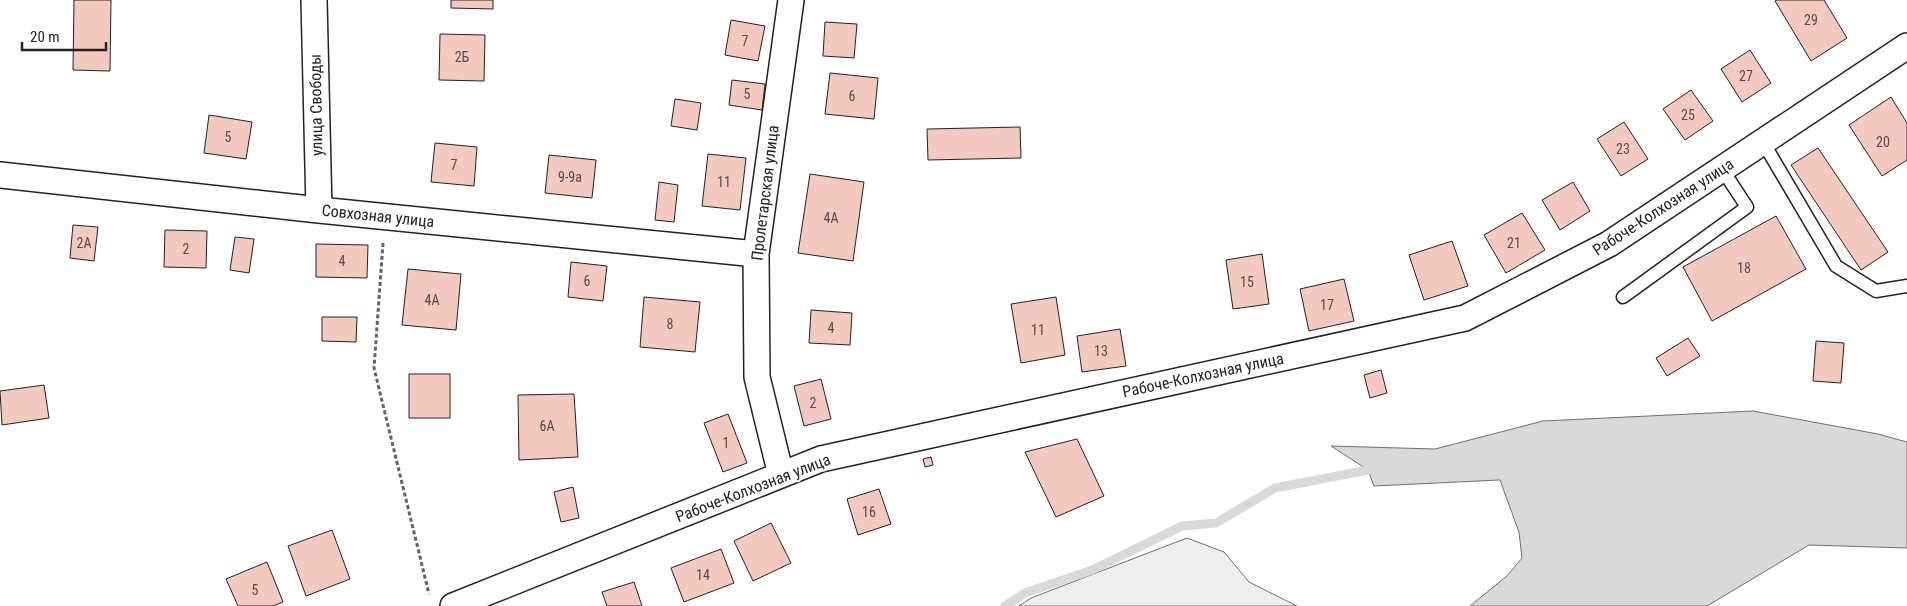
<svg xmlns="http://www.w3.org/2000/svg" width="1907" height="606" font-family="'Roboto Condensed',sans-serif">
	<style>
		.green { fill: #eee; stroke: #6f6f6f }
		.water { fill: #d9d9d9; stroke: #6f6f6f }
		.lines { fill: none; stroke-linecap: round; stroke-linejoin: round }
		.stream { stroke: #d9d9d9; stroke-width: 9 }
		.building { fill: #f3c9c0; stroke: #222 }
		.lane-casing { stroke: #222; stroke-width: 15 }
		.street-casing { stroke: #222; stroke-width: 28 }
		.path { stroke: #646464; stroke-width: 3; stroke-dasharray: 4 2.5; stroke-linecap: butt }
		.lane { stroke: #fff; stroke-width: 12 }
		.street { stroke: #fff; stroke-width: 25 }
		.labels { text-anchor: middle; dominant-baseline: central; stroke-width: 4; stroke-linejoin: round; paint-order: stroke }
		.number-label { font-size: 14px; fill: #564c4a }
		.street-label { font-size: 16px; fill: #222; stroke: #fff }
	</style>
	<rect width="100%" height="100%" fill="#fff"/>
	<path class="green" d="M1187,538l37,14 25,30 48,24h-278l12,-8z"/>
	<path class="water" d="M1753,411l125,23 29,8v106l-98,-3 -102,61h-237l37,-30 15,-18 -3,-26 -19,-52 -126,6 -6,-16 -37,-24 104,3 108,-28z"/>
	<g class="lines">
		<path class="stream" d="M1005,606l20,-13 67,-23 90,-44 34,-3 59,-35 93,-18"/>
	</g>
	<path class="building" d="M74,0h37l-1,71 -37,-1z
		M451,0h42v9l-42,-1z
		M1777,0h47l23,38 -36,23 -36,-60z
		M731,20l34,6 -7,35 -33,-6z
		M825,22l32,2 -3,34 -31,-2z
		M440,34l45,1 -1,46 -45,-1z
		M1750,50l21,33 -29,19 -21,-33z
		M830,73l48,5 -4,41 -49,-5z
		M732,80l33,4 -3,26 -33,-5z
		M1691,90l22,31 -28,19 -22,-31z
		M1891,97l16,26v37l-25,16 -33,-51z
		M675,99l26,4 -4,27 -26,-4z
		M209,115l43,7 -6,37 -42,-6z
		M1624,122l24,37 -27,17 -24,-37z
		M1020,127l1,31 -93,2 -1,-31z
		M435,143l42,4 -3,39 -43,-4z
		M1818,148l70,104 -27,18 -70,-105z
		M708,154l38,4 -6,52 -38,-4z
		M549,155l47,5 -4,38 -47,-5z
		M810,174l54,8 -11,79 -55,-8z
		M659,182l19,3 -4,37 -19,-2z
		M1573,182l17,29 -30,19 -18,-30z
		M1522,213l23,37 -39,23 -22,-38z
		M1776,216l30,53 -94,52 -29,-54z
		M73,225l25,2 -4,34 -24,-3z
		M165,230l42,1 -1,37 -42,-1z
		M235,237l19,2 -5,34 -19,-3z
		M1452,241l16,45 -44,14 -15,-45z
		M316,244l52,1 -1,33 -51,-1z
		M1262,254l7,50 -36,5 -7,-49z
		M571,262l36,4 -4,35 -35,-4z
		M408,269l53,5 -5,56 -54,-5z
		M1344,279l10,42 -45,10 -9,-42z
		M644,297l56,5 -5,50 -55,-5z
		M1056,297l9,58 -44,8 -10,-59z
		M811,310l41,3 -2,32 -41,-2z
		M322,317h35l-1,25 -34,-1z
		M1120,329l6,37 -44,6 -5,-36z
		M1688,338l12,18 -33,20 -11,-18z
		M1816,341l28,2 -3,40 -28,-2z
		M1381,370l6,23 -17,5 -6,-23z
		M409,374h41v44h-41z
		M821,379l10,40 -27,7 -10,-40z
		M44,385l5,33 -47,7 -2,-34z
		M574,394l4,63 -59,3 -1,-65z
		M728,414l19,49 -24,9 -19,-49z
		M1077,439l27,57 -48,21 -31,-65z
		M931,457l2,8 -8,2 -2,-8z
		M573,487l6,31 -18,4 -7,-30z
		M879,489l12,35 -33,11 -11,-36z
		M771,523l20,40 -38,18 -19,-40z
		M332,530l18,49 -44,17 -18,-50z
		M721,549l13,34 -50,19 -13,-34z
		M267,562l16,40 -10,4h-35l-12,-27z
		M634,582l8,24h-35l-5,-14z"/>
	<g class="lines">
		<defs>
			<path id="lane" d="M1763,142l73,124 40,25 31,-5
				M1623,297l124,-90 -25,-38"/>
			<path id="street" d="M314,0l5,210
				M0,175l319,35 437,44
				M781,475l-24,-98 -1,-123 35,-254
				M453,606l368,-147 644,-141 144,-74 298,-198"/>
		</defs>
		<use href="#lane" class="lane-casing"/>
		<use href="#street" class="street-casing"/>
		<path class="path" d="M383,243l-9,125 55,226"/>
		<use href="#lane" class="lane"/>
		<use href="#street" class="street"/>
	</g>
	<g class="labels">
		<g class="number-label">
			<text x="1811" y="20">29</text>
			<text x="745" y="41">7</text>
			<text x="462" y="57">2Б</text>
			<text x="1746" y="76">27</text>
			<text x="747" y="94">5</text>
			<text x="852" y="96">6</text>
			<text x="1688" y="115">25</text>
			<text x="228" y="137">5</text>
			<text x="1883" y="142">20</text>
			<text x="1623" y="149">23</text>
			<text x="454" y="165">7</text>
			<text x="570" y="177">9-9а</text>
			<text x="724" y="182">11</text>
			<text x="831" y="218">4А</text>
			<text x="84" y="243">2А</text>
			<text x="1514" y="243">21</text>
			<text x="186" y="249">2</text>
			<text x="342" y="261">4</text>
			<text x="1744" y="268">18</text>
			<text x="587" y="281">6</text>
			<text x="1247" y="282">15</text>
			<text x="432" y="300">4А</text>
			<text x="1327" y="305">17</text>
			<text x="670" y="324">8</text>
			<text x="831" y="328">4</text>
			<text x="1038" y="330">11</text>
			<text x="1101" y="351">13</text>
			<text x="813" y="403">2</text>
			<text x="547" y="426">6А</text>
			<text x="726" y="443">1</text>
			<text x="869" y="512">16</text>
			<text x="703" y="575">14</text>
			<text x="255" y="590">5</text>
		</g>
		<g class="street-label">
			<text transform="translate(316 105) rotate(-91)">улица Свободы</text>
			<text transform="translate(765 193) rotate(-83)">Пролетарская улица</text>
			<text transform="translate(1663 207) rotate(-33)">Рабоче-Колхозная улица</text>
			<text transform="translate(378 216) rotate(6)">Совхозная улица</text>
			<text transform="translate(1203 375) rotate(-12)">Рабоче-Колхозная улица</text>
			<text transform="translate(753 488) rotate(-21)">Рабоче-Колхозная улица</text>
		</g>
	</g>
	<path d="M22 42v8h84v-8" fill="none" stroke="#222222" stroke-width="2.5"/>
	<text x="30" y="42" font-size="15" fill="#222222" stroke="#ffffff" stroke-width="4" paint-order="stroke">20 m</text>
</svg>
